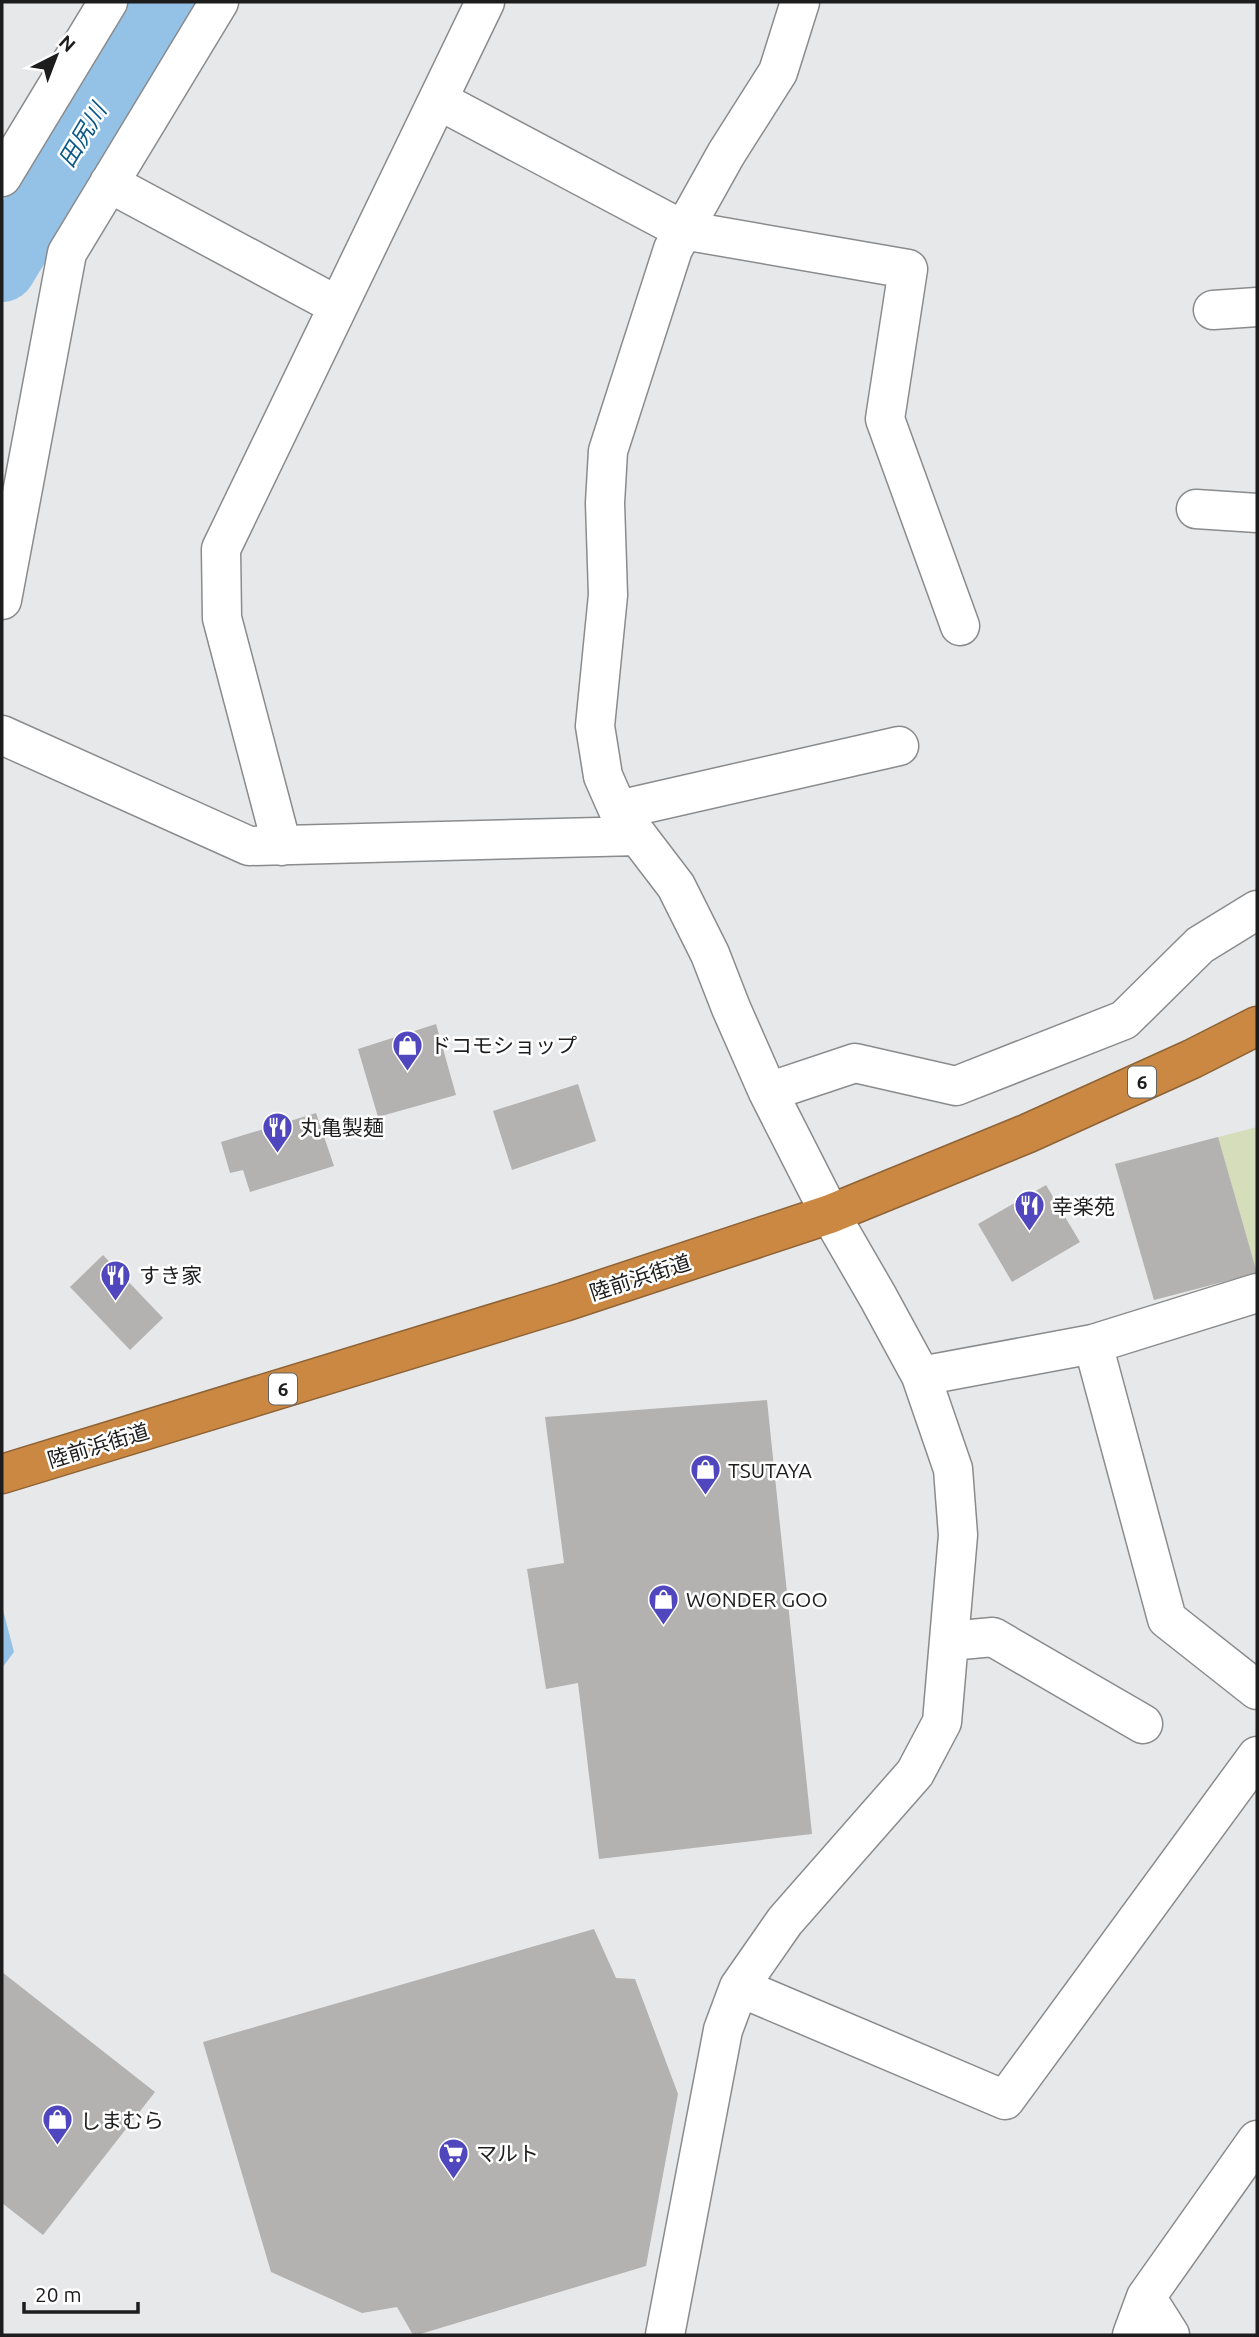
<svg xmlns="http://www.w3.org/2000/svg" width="1259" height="2337" font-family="Ubuntu,'Noto Sans JP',sans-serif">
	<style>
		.park { fill: #d5ddbb }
		.water { fill: #94c2e7 }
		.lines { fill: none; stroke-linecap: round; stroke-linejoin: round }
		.river { stroke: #94c2e7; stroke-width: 68 }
		.building { fill: #b3b2b1 }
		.minor-casing { stroke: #8a8b8c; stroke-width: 41 }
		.highway-casing { stroke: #8e6336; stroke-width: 41 }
		.minor { stroke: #fff; stroke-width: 38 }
		.highway { stroke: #cb8843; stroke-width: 38 }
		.labels { text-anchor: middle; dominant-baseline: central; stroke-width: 5; stroke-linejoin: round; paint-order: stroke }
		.shield { fill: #fff; stroke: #616162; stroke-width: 2 }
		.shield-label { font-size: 19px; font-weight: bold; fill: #1d1d1e }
		.poi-label { font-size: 21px; fill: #1d1d1e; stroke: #fff; text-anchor: start }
		.street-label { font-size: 21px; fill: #1d1d1e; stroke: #fff }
		.water-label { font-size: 23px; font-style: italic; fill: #0b5988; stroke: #fff }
	</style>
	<rect width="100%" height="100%" fill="#e7e8ea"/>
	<path class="park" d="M1257,1127v146l-103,27 -39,-136z"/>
	<path class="water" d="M2,1606l12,46 -12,16z"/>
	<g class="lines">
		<path class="river" d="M2,268l160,-266"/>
	</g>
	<path class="building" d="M436,1024l20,71 -78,22 -20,-68z
		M578,1084l18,57 -84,29 -19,-59z
		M316,1113l18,53 -84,26 -7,-22 -13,3 -9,-31z
		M1218,1137l39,136 -103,27 -39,-136z
		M1046,1185l34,57 -68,40 -34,-58z
		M103,1255l60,63 -33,32 -60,-63z
		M767,1400l45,434 -213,25 -21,-176 -32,6 -19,-120 37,-6 -19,-146z
		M594,1929l22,49 19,1 43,115 -32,172 -229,69h-4l-16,-28 -35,6 -91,-41 -68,-230z
		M2,1972l153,120 -112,143 -41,-32z"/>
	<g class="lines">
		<defs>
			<path id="minor" d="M438,100l245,130 225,39 -23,150 75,207
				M2,177l106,-175
				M109,183l229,123
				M1213,310l44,-3
				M1196,509l61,4
				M2,600l65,-347 152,-251
				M2,735l247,111 389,-10
				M618,810l281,-64
				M282,846l-60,-228 -1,-69 264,-547
				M768,1092l87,-29 101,23 168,-66 76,-75 57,-35
				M1093,1344l74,275 90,71
				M921,1376l172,-32 164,-51
				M950,1641l43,-4 150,87
				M739,1987l266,113 252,-344
				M1146,2297l24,38
				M665,2335l58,-305 16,-43 46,-66 130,-148 27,-51 16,-187 -5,-66 -32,-93 -43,-79 -48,-83 -62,-122 -37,-84 -21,-54 -34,-68 -58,-76 -15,-34 -8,-50 13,-131 -3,-92 3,-52 65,-202 53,-95 52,-82 22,-70
				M1132,2335l14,-38 111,-157"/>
			<path id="highway" d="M2,1474l562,-172 266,-88 196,-80 166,-75 65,-33"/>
		</defs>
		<use href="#minor" class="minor-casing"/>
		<use href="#highway" class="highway-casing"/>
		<use href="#minor" class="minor"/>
		<use href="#highway" class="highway"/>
	</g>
	<defs>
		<symbol id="shop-pin" viewBox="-11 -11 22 30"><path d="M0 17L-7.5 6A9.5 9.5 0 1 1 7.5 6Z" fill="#5047be" stroke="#fff"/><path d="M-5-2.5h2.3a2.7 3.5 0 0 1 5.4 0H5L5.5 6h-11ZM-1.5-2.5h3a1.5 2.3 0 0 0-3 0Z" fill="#fff"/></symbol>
		<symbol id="restaurant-pin" viewBox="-11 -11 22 30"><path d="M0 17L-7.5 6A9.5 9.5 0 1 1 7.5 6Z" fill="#5047be" stroke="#fff"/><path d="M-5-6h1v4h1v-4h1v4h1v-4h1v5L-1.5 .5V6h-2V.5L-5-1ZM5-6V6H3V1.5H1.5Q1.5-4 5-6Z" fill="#fff"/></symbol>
		<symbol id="supermarket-pin" viewBox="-11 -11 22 30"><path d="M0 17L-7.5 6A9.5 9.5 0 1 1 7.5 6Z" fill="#5047be" stroke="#fff"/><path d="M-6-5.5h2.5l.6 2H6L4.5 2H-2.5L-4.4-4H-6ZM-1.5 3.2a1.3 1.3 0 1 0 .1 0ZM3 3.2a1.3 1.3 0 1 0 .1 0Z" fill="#fff"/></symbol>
	</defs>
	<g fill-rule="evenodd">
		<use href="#shop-pin" x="390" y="1028" width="35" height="47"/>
		<use href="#restaurant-pin" x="260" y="1110" width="35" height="47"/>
		<use href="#restaurant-pin" x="1012" y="1188" width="35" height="47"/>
		<use href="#restaurant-pin" x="98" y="1258" width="35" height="47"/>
		<use href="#shop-pin" x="688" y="1452" width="35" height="47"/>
		<use href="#shop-pin" x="646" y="1582" width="35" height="47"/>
		<use href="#shop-pin" x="40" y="2102" width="35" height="47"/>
		<use href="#supermarket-pin" x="436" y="2136" width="35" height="47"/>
	</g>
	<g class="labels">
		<g class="shield">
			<rect x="1128" y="1066.5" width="28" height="31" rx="5"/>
			<rect x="269" y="1373.5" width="28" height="31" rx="5"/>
		</g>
		<g class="shield-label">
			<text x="1142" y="1082">6</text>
			<text x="283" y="1389">6</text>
		</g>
		<g class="poi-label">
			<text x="430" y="1045">ドコモショップ</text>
			<text x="300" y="1127">丸亀製麺</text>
			<text x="1052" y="1206">幸楽苑</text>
			<text x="139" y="1275">すき家</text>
			<text x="728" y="1470">TSUTAYA</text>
			<text x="686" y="1599">WONDER GOO</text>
			<text x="80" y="2120">しまむら</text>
			<text x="476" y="2153">マルト</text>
		</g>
		<g class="street-label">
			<text transform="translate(640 1277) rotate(-18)">陸前浜街道</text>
			<text transform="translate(98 1445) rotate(-17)">陸前浜街道</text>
		</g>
		<g class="water-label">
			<text transform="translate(82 135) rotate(-59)">田尻川</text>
		</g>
	</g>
	<rect width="1259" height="2337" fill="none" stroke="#1d1d1e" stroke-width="7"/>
	<g transform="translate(56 56) rotate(42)" stroke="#ffffff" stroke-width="5" paint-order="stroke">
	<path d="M0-5L12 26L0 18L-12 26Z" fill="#1d1d1e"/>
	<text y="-10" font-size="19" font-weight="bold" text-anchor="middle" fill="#1d1d1e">N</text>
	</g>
	<path d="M24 2302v10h114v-10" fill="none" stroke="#1d1d1e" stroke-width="3.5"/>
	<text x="35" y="2302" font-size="21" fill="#1d1d1e" stroke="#ffffff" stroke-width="5" paint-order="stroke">20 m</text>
</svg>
